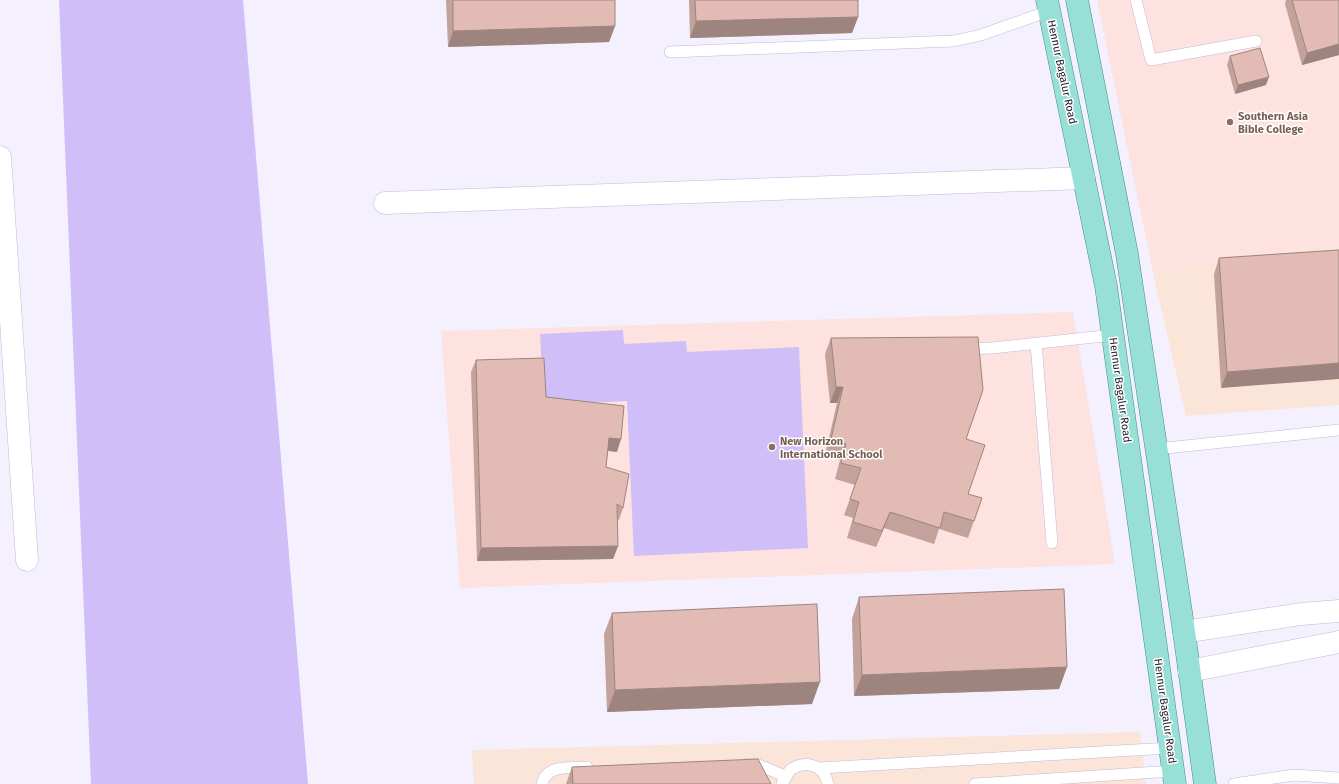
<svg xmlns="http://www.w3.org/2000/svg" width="1339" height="784" font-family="'Fira Sans',sans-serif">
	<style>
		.commercial { fill: #fbe4d8 }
		.education { fill: #fde2df }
		.green { fill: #cfbef7 }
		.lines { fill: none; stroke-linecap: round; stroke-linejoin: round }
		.lane-casing { stroke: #c2b9d9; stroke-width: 12 }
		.street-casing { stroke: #c2b9d9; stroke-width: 23 }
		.primary-casing { stroke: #428e89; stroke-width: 23 }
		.lane { stroke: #fff; stroke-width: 11 }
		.street { stroke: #fff; stroke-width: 22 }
		.primary { stroke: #97dfd7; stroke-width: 22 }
		.wall { fill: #c2a29b }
		.shaded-wall { fill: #9e847e }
		.building { fill: #e2bcb4; stroke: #9e847e }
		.education-dot { fill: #8d6e63; stroke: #fff; stroke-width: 1.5 }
		.labels { text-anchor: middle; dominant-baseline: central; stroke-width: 3; stroke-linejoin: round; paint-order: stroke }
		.street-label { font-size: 11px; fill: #23202b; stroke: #fff }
		.education-label { font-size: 11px; font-weight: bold; fill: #785e54; stroke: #fff; text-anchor: start }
	</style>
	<rect width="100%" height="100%" fill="#f4f0fe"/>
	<path class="commercial" d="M1339,244v161l-153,11 -33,-143z
		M1140,732l6,52h-672l-2,-34z"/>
	<path class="education" d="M1097,0h242v244l-186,29z
		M1073,312l42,252 -655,24 -19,-257z"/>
	<path class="green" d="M59,0h184l65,784h-217z
		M623,330l1,14 62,-3 1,11 112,-5 9,201 -174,8 -7,-155 -83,4 -4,-71z"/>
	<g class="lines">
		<defs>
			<path id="lane" d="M1136,0l15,60 105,-19
				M670,52l284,-11 27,-6 68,-24
				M1036,343l16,200
				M964,349l28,-1 121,-13
				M1156,449l183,-19
				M748,764h8l29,12
				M819,768l351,-20
				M542,784c4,-20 29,-16 45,-17
				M782,784l8,-14c15,-10 34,-6 38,14
				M975,784l198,-13
				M1234,784l60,-9 45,3"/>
			<path id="street" d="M0,157l27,403
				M385,203l699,-25
				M1184,632l117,-18 38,-3
				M1189,671l150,-29"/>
			<path id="primary" d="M1047,0l59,286 69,498
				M1077,0l50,254 57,378 21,152"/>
		</defs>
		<use href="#lane" class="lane-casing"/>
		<use href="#street" class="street-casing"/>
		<use href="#primary" class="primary-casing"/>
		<use href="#lane" class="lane"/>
		<use href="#street" class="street"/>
		<use href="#primary" class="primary"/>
	</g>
	<path class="wall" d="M446,0h169v26l-6,16 -161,5z
		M689,0h169v17l-6,16 -162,5z
		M1286,0h53v55l-37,10 -17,-61z
		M1230,56l36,29 -31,9 -8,-29z
		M1339,250l-118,138 -7,-114 5,-16z
		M831,338l135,101 2,55 14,4 -14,40 -29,-9 -5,15 -50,-16 -8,19 -29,-9 6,-20 -9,-3 11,-30 -20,-6 5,-19 -15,-5 12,-52h-7l-5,-49z
		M476,360l70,37 71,55 -9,-1 -2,16 17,41 -4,12 -2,-1 1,27 -5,13 -136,2 -6,-189z
		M859,597l208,70 -8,22 -205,7 -2,-77z
		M612,613l200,91 -205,8 -3,-78z
		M572,767l199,17h-205z"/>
	<path class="shaded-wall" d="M858,17l-6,16 -162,5 6,-17z
		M615,26l-6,16 -161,5 5,-16z
		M1339,44v11l-37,10 5,-12z
		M1269,77l-3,8 -31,9 3,-9z
		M1339,363v16l-118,9 6,-16z
		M836,387h7l-6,16h-7z
		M609,438l12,1 -4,13 -12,-2z
		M890,512l-6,16 -8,19 6,-16z
		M618,546l-5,13 -136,2 4,-13z
		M1067,667l-8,22 -205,7 8,-21z
		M820,682l-8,22 -205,8 8,-22z"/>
	<path class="building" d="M453,0h162v26l-162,5z
		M695,0h163v17l-162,4z
		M1292,0h47v44l-32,9z
		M1260,48l9,29 -31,8 -8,-29z
		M1339,250v113l-112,9 -8,-114z
		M978,337l5,53 -17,49 19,6 -17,49 14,4 -8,23 -30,-9 -4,16 -50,-16 -8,19 -29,-9 6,-20 -9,-3 11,-31 -20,-5 5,-19 -15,-5 12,-52h-7l-5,-49z
		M544,358l2,39 78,9 -3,33 -12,-1 -3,29 23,7 -6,34 -6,-4 1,42 -137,2 -5,-188z
		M1064,589l3,78 -205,8 -3,-78z
		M817,604l3,78 -205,8 -3,-77z
		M758,759l13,25h-198l-1,-17z"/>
	<g class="education-dot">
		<circle cx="1230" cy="122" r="4"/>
		<circle cx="772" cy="447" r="4"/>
	</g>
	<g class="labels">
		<g class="street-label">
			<text transform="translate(1062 72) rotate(78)">Hennur Bagalur Road</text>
			<text transform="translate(1120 390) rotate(82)">Hennur Bagalur Road</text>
			<text transform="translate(1165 711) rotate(82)">Hennur Bagalur Road</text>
		</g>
		<g class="education-label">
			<text x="1238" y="116">Southern Asia<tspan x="1238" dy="13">Bible College</tspan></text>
			<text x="780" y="441">New Horizon<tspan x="780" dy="13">International School</tspan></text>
		</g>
	</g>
</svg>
